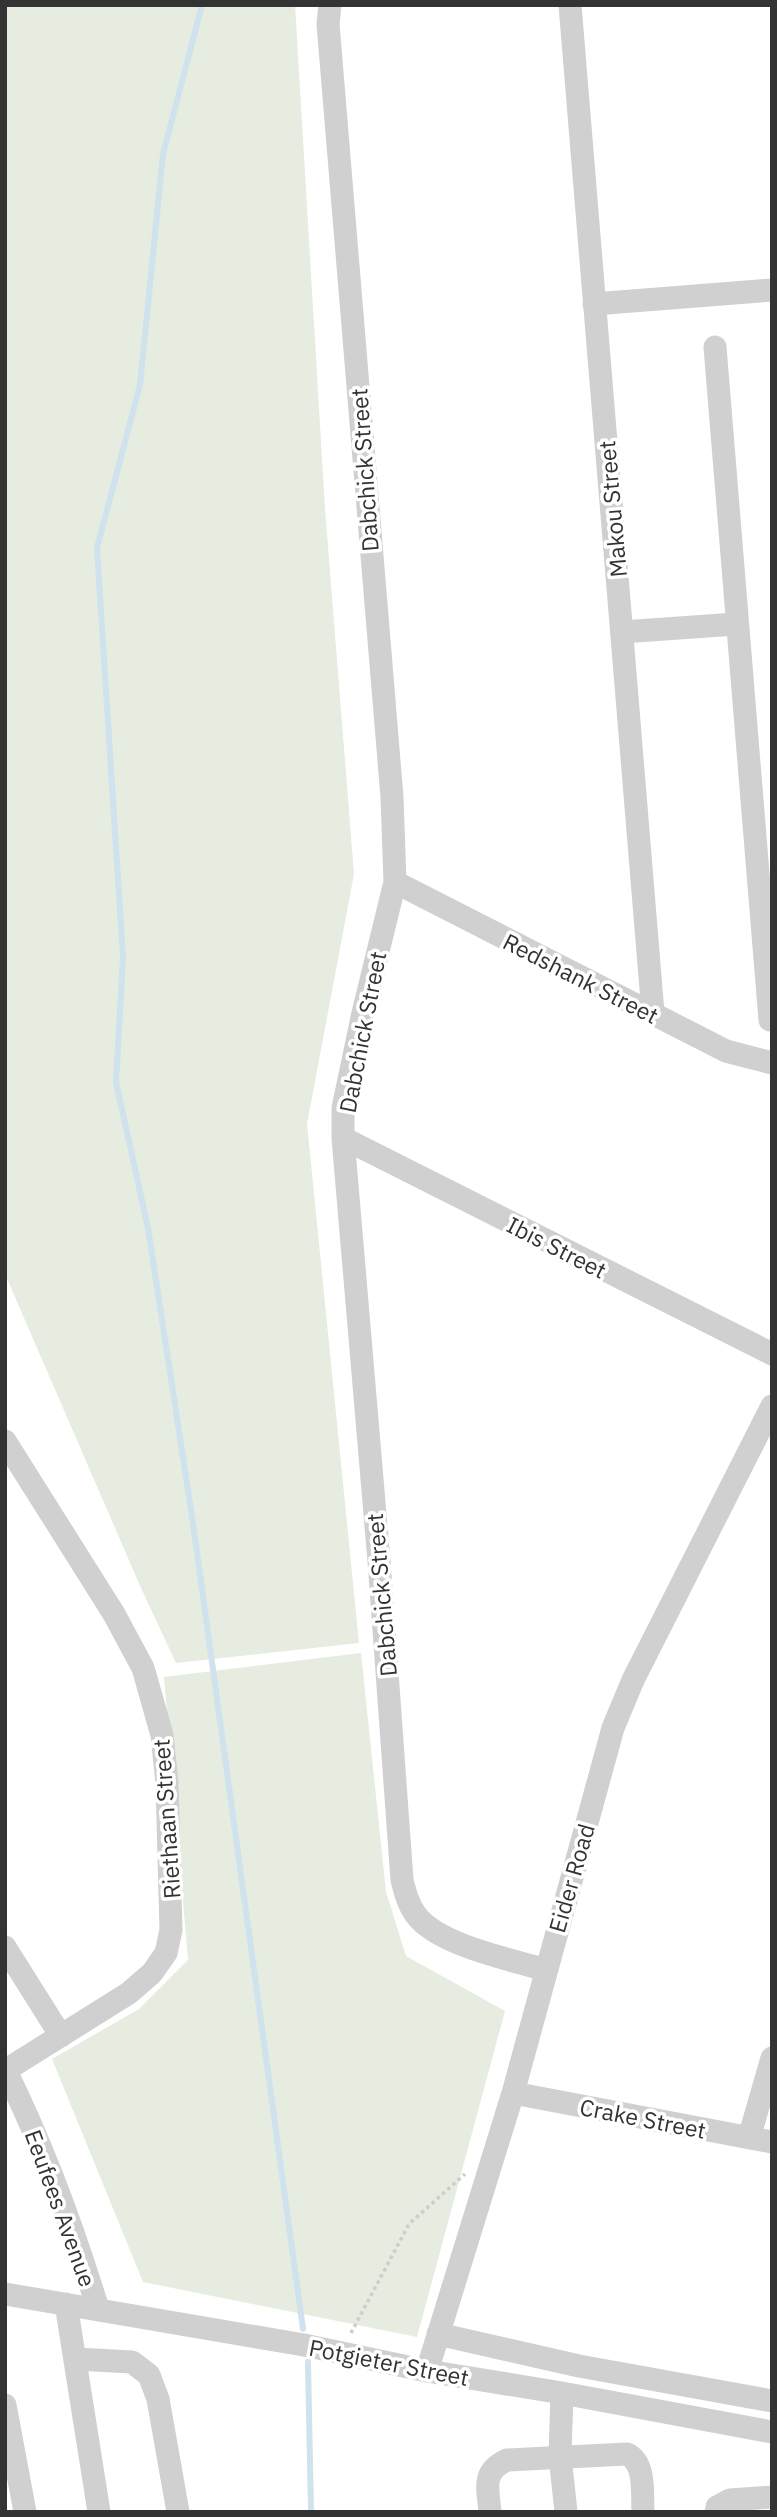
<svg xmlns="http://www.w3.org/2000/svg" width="777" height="2517" font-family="'IBM Plex Sans',sans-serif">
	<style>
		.green { fill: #e6ecdf }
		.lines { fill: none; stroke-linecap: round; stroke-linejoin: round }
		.stream { stroke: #cfe2ee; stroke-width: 6 }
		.path { stroke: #cdcdcd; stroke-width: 3.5; stroke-dasharray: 3.5 3.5; stroke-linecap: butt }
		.street { stroke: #d0d0d0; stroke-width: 23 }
		.labels { text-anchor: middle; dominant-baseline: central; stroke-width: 7; stroke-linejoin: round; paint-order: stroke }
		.street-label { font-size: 23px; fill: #333; stroke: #fff }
	</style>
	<rect width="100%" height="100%" fill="#fff"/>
	<path class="green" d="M5,5h290l30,504 29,365 -47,250 52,519 -183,20 -35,-75 -136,-314z
		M361,1653l25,239 20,64 99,55 -88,326 -274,-55 -91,-223 87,-50 49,-49 -24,-283z"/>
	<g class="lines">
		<path class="stream" d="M202,5l-39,149 -23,231 -43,163 26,410 -7,124 32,146 45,295 110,806
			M308,2362l3,150"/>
		<path class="path" d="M351,2333l58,-109 56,-50"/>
		<path class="street" d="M330,5l-2,19 64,773 3,85 -32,131 -20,95v30l36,423 23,319c3,12 6,24 14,35 22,30 94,44 129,55
			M570,5l83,1008
			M594,304l178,-14
			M715,347l55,673
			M622,632l114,-8
			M395,882l331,169 46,12
			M343,1138l429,216
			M5,1441l109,173 29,54 19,67 5,48 4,147 -5,23 -14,20 -23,20 -123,77
			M5,1947l56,89
			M5,2069c38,77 68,158 93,240
			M513,2093l259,49
			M749,2138l23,-80
			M5,2294l299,51 123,26 135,22 210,39
			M66,2304l33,208
			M438,2334l141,32 193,35
			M76,2359l56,3 17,13 9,24 20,113
			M427,2371l86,-278 100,-365 20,-48 139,-274
			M562,2393l-2,63 6,56
			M5,2405l20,107
			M490,2512c-2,-24 -9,-40 17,-52l120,-6c19,9 15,40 16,58
			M716,2512l1,-5 13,-7 42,-3"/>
	</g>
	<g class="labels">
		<g class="street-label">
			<text transform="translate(364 470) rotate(-94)">Dabchick Street</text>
			<text transform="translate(612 509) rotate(-95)">Makou Street</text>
			<text transform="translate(581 978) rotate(27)">Redshank Street</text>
			<text transform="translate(362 1032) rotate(-79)">Dabchick Street</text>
			<text transform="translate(557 1247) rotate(27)">Ibis Street</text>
			<text transform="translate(381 1595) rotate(-95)">Dabchick Street</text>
			<text transform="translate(166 1819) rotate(-94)">Riethaan Street</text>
			<text transform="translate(571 1878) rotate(-74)">Eider Road</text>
			<text transform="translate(643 2118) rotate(11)">Crake Street</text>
			<text transform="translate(61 2208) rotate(70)">Eeufees Avenue</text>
			<text transform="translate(389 2362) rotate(11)">Potgieter Street</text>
		</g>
	</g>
	<rect width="777" height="2517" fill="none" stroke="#333333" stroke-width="14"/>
</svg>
